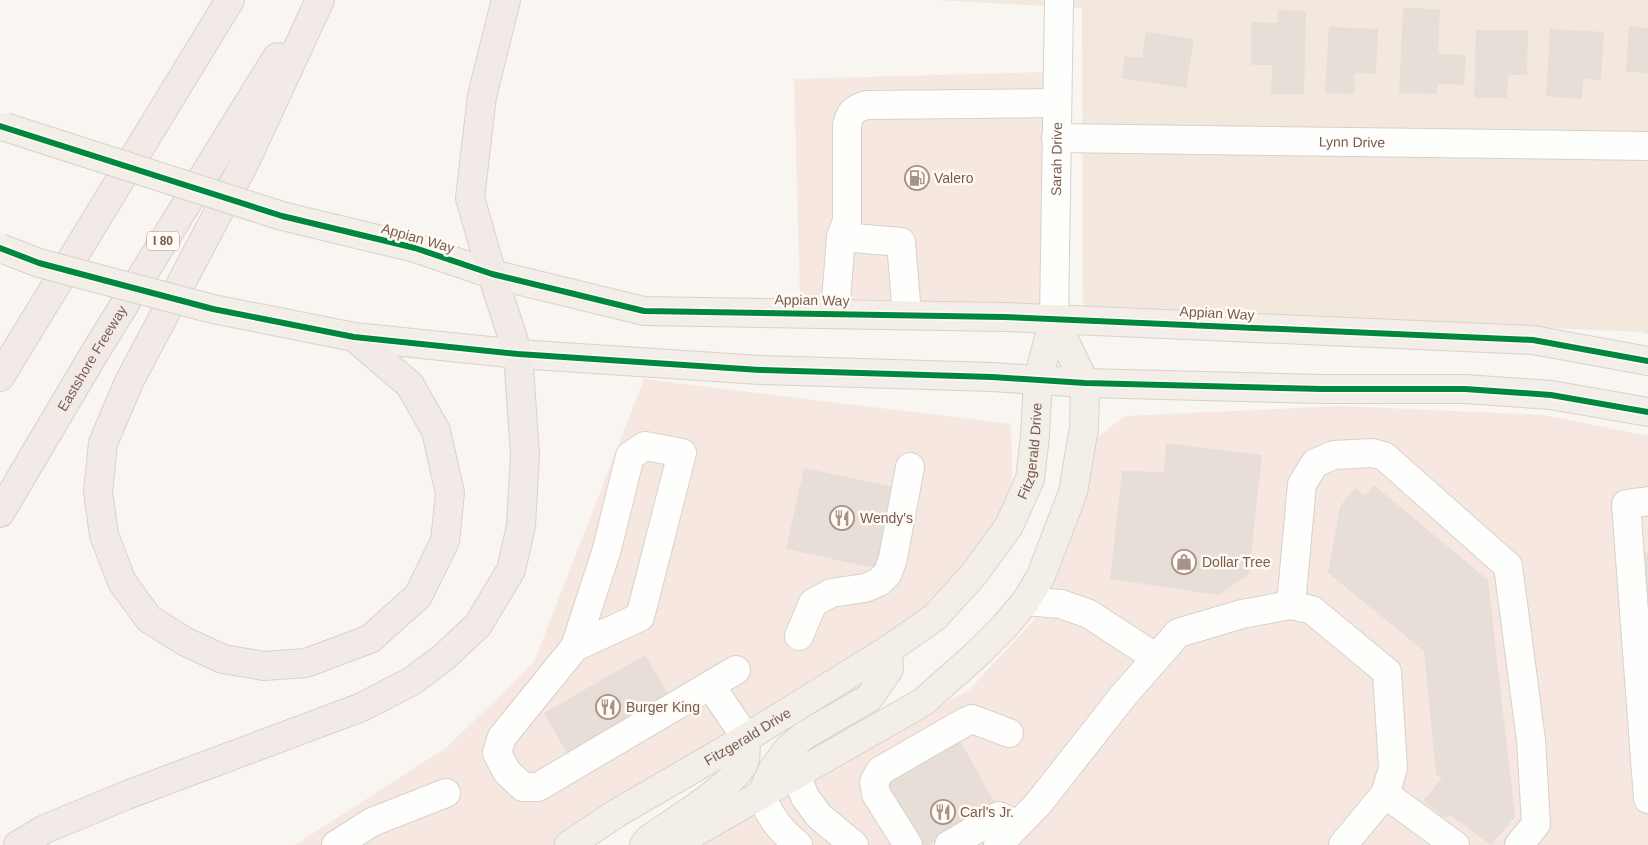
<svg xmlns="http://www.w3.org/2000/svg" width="1648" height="845" font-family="Arial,sans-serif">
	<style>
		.residential { fill: #f2e8de }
		.commercial { fill: #f6e8e1 }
		.building { fill: #e6ded7 }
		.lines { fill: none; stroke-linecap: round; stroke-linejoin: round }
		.minor-casing { stroke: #d7d1cb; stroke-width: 30 }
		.major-casing { stroke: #dad1cc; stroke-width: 30 }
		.highway-casing { stroke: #dad1cc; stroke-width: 30 }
		.minor { stroke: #fefefd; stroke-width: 28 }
		.major { stroke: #f3eee8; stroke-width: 28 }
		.highway { stroke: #f2eae7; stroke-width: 28 }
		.major-bridge-casing { stroke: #dad1cc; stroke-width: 30; stroke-linecap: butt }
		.major-bridge { stroke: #f3eee8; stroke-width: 28 }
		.cycleway-casing { stroke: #fffaf3; stroke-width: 9 }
		.cycleway { stroke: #00873e; stroke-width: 6 }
		.labels { text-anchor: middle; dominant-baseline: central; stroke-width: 5; stroke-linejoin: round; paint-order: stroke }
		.shield { fill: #fffaf3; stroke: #a28b7f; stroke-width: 1 }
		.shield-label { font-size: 12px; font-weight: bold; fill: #7a5c4d }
		.street-label { font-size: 14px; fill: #7a5c4d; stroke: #fffaf3 }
		.poi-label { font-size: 14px; fill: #7a5c4d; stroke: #fffaf3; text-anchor: start }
	</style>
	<rect width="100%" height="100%" fill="#f9f5f0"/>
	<path class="residential" d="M935,0h713v334l-6,-2 -559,-24 -1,-300z"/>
	<path class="commercial" d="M1046,72l-4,239 -242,-11 -6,-221z
		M644,379l367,45 2,75 -63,93 -175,119 -218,134h-262l152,-98 87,-85z
		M1341,406l203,9 104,21v409h-947l47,-30 222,-126 63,-68 25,-57 33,-122 34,-26z"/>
	<path class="building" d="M1403,8l37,1 -2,45 28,1 -2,30 -26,-1 -1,10 -38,-1z
		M1278,10l28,1 -2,83h-33l1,-29h-21v-43l27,1z
		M1629,26l19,2v45l-22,-1z
		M1329,27l49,2 -2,45 -21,-1 -1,21 -29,-1z
		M1550,29l54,3 -3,48 -18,-1 -1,20 -36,-3z
		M1476,30h52l-1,45h-19l-1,23h-33z
		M1146,32l48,7 -8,49 -64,-10 3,-22 17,2z
		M1166,443l96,12 -13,119 -30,21 -109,-16 12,-108 42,1z
		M804,468l94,20 -18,81 -94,-20z
		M1374,485l114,95 27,237 -24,28 -41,-30 -5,3 -22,-17 19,-23 -6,-3 -12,-124 -96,-78 12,-67 15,-18 10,7z
		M1642,553h6v44h-1z
		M645,655l27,46 -101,59 -27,-47z
		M958,737l39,70 -68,38h-16l-35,-63z"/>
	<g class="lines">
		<defs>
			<g id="minor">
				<path id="s1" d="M1056,138l592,8"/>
				<path d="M841,237l60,5 6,73"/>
				<path d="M835,313l6,-76 6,-16v-96c3,-13 7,-16 19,-20l191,-2"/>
				<path id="s2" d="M1054,319l5,-319"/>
				<path d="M1648,501l-22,3 22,295"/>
				<path d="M1026,601l35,3 28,10 66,43"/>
				<path d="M1291,605l11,-121 13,-21 19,-8 38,-2 12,3 124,110 23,174 5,84 -17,21"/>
				<path d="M799,636l14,-33 18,-10 34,-5 14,-6 9,-9 5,-15 17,-91"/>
				<path d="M575,647l65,-30 42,-164 -37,-7 -15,10 -23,93 -32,98 -73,90 -5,16 10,19 16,15h15l198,-117"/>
				<path d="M711,686l35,52"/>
				<path d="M796,775l9,22 14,19 35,29"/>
				<path d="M1385,794l70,51"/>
				<path d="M761,795c10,23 17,33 37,50"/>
				<path d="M336,845l36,-23 74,-29"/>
				<path d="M908,845l-32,-51 -2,-12 6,-11 85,-49 7,-3 37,14"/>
				<path d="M949,845l50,-29 18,9"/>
				<path d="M998,845l40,-41 85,-108 55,-63 64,-19 49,-9 21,5 75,62 6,96 -8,26 -42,51"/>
			</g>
			<g id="major">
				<path d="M282,216l133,32 77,26 152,37 360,6 529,23 115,21"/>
				<path d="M213,309l141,28 164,17 242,16 232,7 93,6 237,6h143l86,6 97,17"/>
				<path d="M761,795l12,-26 15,-20 17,-14 64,-37 20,-29 -1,-19"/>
				<path id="s3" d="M569,845l48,-32 129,-75 142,-88 47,-33 39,-43 35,-48 21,-47 5,-43 3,-57 16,-60"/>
				<path d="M644,845l5,-6c24,-17 79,-50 94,-74 4,-6 2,-20 3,-27"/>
				<path d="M673,845l250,-143 53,-47 28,-28 22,-26 15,-25 32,-84 11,-64 1,-45 -31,-64"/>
			</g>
			<g id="highway">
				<path d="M320,0l-74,160 -117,222 -26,61 -5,49 6,43 18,47 27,37 37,23 37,17 41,7 42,-3 64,-24 48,-43 27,-55 5,-48 -14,-62 -26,-46 -56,-48"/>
				<path d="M0,377l230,-377"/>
				<path id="s4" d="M0,513l94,-159 183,-297"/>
				<path d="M18,845l27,-16 82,-34 235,-88 50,-26 32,-24 34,-32 33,-55 10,-44 4,-72 -7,-100 -26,-80 -22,-76 12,-102 24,-96"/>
			</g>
		</defs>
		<use href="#minor" class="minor-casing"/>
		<use href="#major" class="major-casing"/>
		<use href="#highway" class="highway-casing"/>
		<use href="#minor" class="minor"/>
		<use href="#major" class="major"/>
		<use href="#highway" class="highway"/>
		<defs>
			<path id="major-bridge" d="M5,127l277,89
				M0,248l39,15 174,46"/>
		</defs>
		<use href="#major-bridge" class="major-bridge-casing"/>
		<use href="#major-bridge" class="major-bridge"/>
		<defs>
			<path id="cycleway" d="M0,126l282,90 133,32 77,26 152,37 360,6 529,23 115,21
				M0,248l39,15 174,46 141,28 164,17 242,16 232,7 93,6 237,6h143l86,6 97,17"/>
		</defs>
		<use href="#cycleway" class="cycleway-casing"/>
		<use href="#cycleway" class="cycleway"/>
	</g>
	<defs>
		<symbol id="fuel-ring" viewBox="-11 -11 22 22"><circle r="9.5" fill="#fffaf3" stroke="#a69286" stroke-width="1.5"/><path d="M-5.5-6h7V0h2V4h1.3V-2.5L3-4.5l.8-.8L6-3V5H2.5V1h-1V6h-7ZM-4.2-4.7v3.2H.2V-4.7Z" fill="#a69286"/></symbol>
		<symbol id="restaurant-ring" viewBox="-11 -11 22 22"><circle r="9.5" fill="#fffaf3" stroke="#a69286" stroke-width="1.5"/><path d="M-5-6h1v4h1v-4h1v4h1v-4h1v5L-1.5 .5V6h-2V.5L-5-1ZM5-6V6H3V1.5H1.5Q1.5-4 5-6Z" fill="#a69286"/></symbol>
		<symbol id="shop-ring" viewBox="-11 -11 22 22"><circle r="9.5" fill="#fffaf3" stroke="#a69286" stroke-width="1.5"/><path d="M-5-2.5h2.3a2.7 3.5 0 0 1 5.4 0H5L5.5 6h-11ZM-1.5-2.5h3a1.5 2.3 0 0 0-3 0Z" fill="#a69286"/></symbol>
	</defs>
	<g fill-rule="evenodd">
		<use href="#fuel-ring" x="903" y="164" width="28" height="28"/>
		<use href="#restaurant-ring" x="828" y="504" width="28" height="28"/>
		<use href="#shop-ring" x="1170" y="548" width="28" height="28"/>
		<use href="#restaurant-ring" x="594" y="693" width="28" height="28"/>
		<use href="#restaurant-ring" x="929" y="798" width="28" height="28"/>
	</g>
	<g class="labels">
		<rect class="shield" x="147" y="231.5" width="32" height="19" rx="4"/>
		<g class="shield-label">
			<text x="163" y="241">I 80</text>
		</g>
		<g class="street-label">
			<text stroke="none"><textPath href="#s1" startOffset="296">Lynn Drive</textPath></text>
			<text stroke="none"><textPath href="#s2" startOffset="160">Sarah Drive</textPath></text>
			<text transform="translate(418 238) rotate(16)">Appian Way</text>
			<text transform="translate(812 300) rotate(1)">Appian Way</text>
			<text transform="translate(1217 313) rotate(3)">Appian Way</text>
			<text stroke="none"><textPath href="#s4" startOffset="180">Eastshore Freeway</textPath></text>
			<text stroke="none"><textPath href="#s3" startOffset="628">Fitzgerald Drive</textPath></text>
			<text stroke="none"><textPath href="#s3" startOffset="209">Fitzgerald Drive</textPath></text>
		</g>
		<g class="poi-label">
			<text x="934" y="178">Valero</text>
			<text x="860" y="518">Wendy's</text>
			<text x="1202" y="562">Dollar Tree</text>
			<text x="626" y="707">Burger King</text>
			<text x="960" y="812">Carl's Jr.</text>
		</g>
	</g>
</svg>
